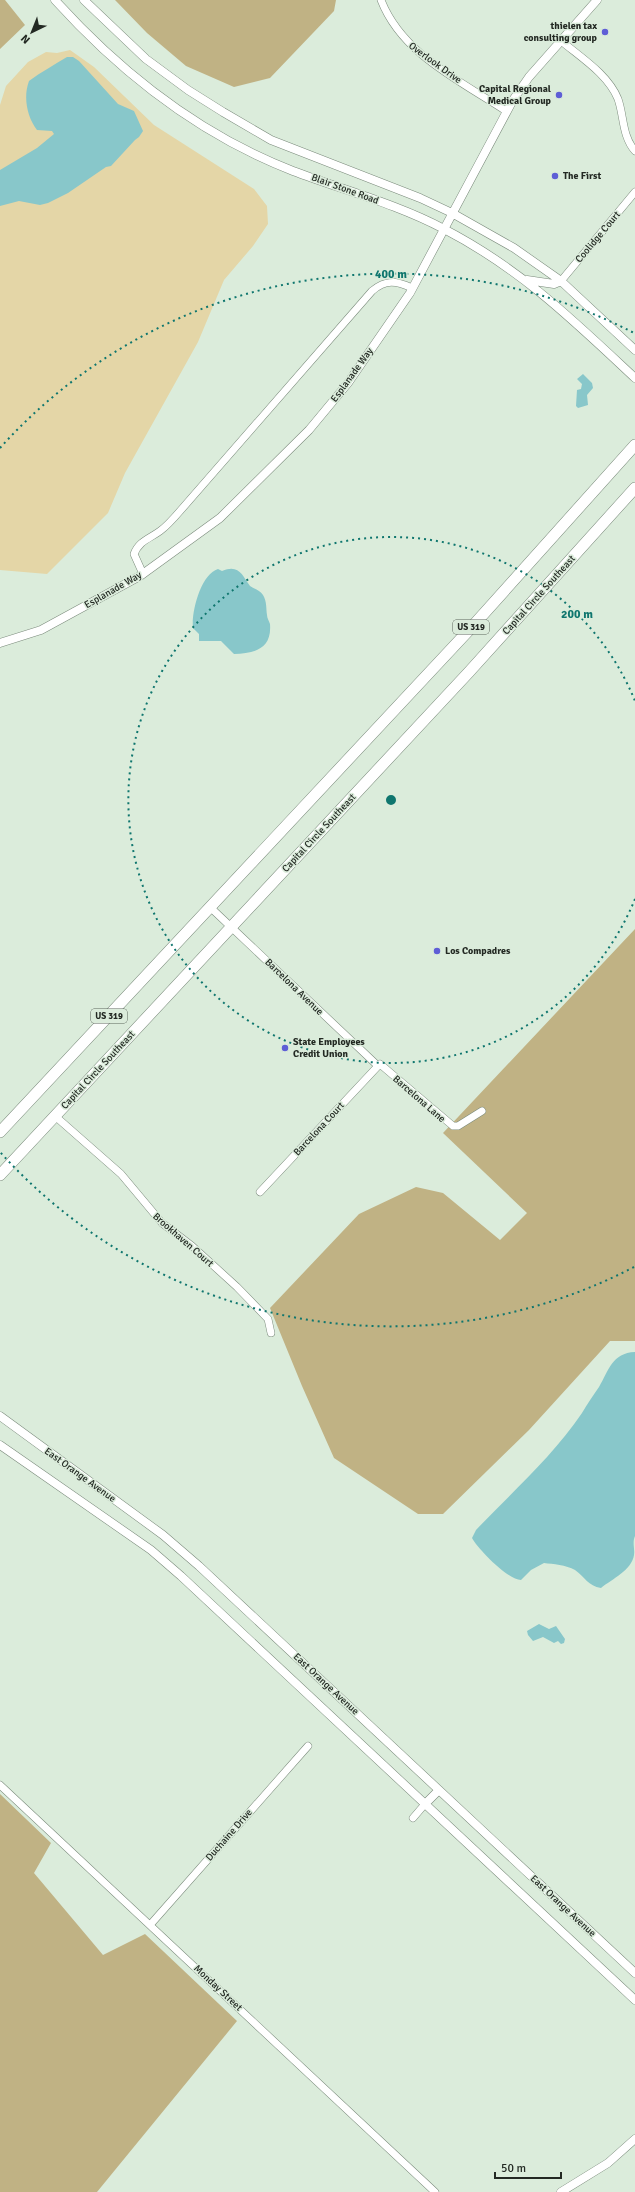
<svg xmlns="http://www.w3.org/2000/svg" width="635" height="2192" font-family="Signika,sans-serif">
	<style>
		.green { fill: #e4d6a7 }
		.forest { fill: #c0b284 }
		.water { fill: #88c7ca }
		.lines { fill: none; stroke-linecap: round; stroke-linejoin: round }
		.minor-casing { stroke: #7a8a7b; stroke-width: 8 }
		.tertiary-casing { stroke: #7a8a7b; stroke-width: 9 }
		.primary-casing { stroke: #7a8a7b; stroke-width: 12 }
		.minor { stroke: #fff; stroke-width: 7 }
		.tertiary { stroke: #fff; stroke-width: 8 }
		.primary { stroke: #fff; stroke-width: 11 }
		.ring { fill: none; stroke: #0f766e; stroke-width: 2; stroke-dasharray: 2 4 }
		.poi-dot { fill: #5e5ed6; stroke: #dbecdb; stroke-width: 1.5 }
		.labels { text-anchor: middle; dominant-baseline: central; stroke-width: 3; stroke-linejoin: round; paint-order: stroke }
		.shield { fill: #dbecdb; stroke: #5a645a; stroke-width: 1 }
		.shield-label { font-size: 9px; font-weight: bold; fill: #232923 }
		.poi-label { font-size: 10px; font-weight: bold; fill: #232923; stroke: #dbecdb; text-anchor: start }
		.street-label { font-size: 10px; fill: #232923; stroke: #dbecdb }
		.centre { fill: #0f766e; stroke: #dbecdb; stroke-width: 2 }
		.ring-label { font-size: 12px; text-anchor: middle; font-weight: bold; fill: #0f766e; stroke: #dbecdb; stroke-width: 3; stroke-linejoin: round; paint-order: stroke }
	</style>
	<rect width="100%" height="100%" fill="#dbecdb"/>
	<path class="green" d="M70,50l24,17 60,58 100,64 13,17 1,18 -15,22 -29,34 -26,62 -73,131 -17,40 -61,61 -47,-4v-465l6,-19 22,-24 18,-10 11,1z"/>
	<path class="forest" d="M0,0h5l20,25 -25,24z
		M115,0h221l-2,11 -64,67 -36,9 -48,-21 -39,-33z
		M635,929v412h-25l-81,89 -86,84h-25l-84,-56 -32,-72 -32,-78 89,-94 57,-27 27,6 57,47 27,-27 -84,-80z
		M0,1794l51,49 -17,30 69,82 42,-21 92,87 -140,171h-97z"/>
	<path class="water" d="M67,57h6l6,4 39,43 16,7 9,20 -4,6 -4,3 -24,26 -5,1 -38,26 -20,10 -8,2 -21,-4 -19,5v-36l37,-22 17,-14 -2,-3 -15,-1c-10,-13 -14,-33 -8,-49 12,-9 25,-16 38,-24z
		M583,374l9,9 1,5 -6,7 1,10 -10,3 -2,-2 1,-16 4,-1 1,-5 -5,-5z
		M218,569l4,2c17,-7 20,4 28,15 4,3 10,4 13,9 4,7 3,13 4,20 0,3 2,6 3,9 2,26 -16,29 -36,30l-13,-13h-22v-7l-6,-6c-2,-16 8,-54 25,-59z
		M635,1352v184c-3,7 0,12 -1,19 -2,15 -22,24 -33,33 -13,-2 -16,-11 -26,-18 -9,-5 -22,-6 -31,-7l-13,7 -10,10c-13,0 -43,-31 -49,-42l4,-8c36,-38 77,-74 106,-117 5,-9 11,-17 17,-26 10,-17 13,-34 36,-35z
		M539,1624l10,5 7,-3 9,13 -1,4 -3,1 -3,-3 -4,2 -11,-6 -10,4 -5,-6 -1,-4z"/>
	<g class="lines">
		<defs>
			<path id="minor" d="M381,0c21,54 78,80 125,111
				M560,40c20,17 48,34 58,59 6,17 4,37 17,52
				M561,281l74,-89
				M143,574l-9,-20c5,-13 15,-15 26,-23 7,-5 14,-13 20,-20l192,-220c14,-12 24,-10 40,-3
				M211,908l167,158 -118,126
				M380,1064l73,62h5l24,-15
				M55,1116l66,58 41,49 30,23 45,41 31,32 3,14
				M0,1785l435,407
				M413,1818l12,-14
				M150,1925l158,-179"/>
			<path id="tertiary" d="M55,0c66,73 145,135 238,171 50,19 104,33 151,58 77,40 129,91 191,149
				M84,0l62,59 42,31 35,22 48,28 149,58 32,15 62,35 47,33 74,69
				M527,280l27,4 7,-3
				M0,643l41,-13 99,-54 80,-58 89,-88 39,-47 62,-90 103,-193 16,-23 68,-77
				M0,1416l163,119 36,31 436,407
				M0,1445l151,105 30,26 454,424
				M425,1804l14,-14
				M561,2192l47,-29 27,-24"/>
			<path id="primary" d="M0,1132l470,-503 165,-184
				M0,1175l469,-503 166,-184"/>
		</defs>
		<use href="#minor" class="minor-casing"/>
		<use href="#tertiary" class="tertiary-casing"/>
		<use href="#primary" class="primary-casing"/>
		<use href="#minor" class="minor"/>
		<use href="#tertiary" class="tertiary"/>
		<use href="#primary" class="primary"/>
	</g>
	<g class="ring">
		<path d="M635 899A263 263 0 1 1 635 701"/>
		<path d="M634 1267A526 526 0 0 1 0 1152M0 448A526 526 0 0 1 634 333"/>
	</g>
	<g class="poi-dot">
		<circle cx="605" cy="32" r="4"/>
		<circle cx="559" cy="95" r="4"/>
		<circle cx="555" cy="176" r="4"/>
		<circle cx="437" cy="951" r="4"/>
		<circle cx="285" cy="1048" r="4"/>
	</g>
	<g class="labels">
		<g class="shield">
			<rect x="453" y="620" width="36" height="14" rx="3"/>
			<rect x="91" y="1009" width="36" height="14" rx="3"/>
		</g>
		<g class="shield-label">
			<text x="471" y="627">US 319</text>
			<text x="109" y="1016">US 319</text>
		</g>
		<g class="poi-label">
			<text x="597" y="26" text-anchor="end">thielen tax<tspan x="597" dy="12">consulting group</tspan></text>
			<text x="551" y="89" text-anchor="end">Capital Regional<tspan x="551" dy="12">Medical Group</tspan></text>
			<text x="563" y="176">The First</text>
			<text x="445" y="951">Los Compadres</text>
			<text x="293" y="1042">State Employees<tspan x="293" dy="12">Credit Union</tspan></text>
		</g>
		<g class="street-label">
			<text transform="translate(435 63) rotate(36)">Overlook Drive</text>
			<text transform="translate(345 189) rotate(20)">Blair Stone Road</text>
			<text transform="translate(598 237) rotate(-50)">Coolidge Court</text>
			<text transform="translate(352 375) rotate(-54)">Esplanade Way</text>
			<text transform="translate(113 590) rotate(-30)">Esplanade Way</text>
			<text transform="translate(539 595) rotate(-48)">Capital Circle Southeast</text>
			<text transform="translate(319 833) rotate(-47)">Capital Circle Southeast</text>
			<text transform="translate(294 987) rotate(44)">Barcelona Avenue</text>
			<text transform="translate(98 1070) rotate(-47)">Capital Circle Southeast</text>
			<text transform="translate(419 1099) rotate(41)">Barcelona Lane</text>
			<text transform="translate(319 1129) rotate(-47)">Barcelona Court</text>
			<text transform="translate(183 1240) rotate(41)">Brookhaven Court</text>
			<text transform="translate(80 1475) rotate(36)">East Orange Avenue</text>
			<text transform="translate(326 1684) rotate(43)">East Orange Avenue</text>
			<text transform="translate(229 1835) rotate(-49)">Duchaine Drive</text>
			<text transform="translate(563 1906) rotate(43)">East Orange Avenue</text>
			<text transform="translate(218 1988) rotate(43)">Monday Street</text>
		</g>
	</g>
	<circle cx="391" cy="800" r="6" class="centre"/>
	<g class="ring-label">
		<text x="391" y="278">400 m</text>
		<text x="577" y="618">200 m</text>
	</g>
	<g transform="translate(32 32) rotate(223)" stroke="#dbecdb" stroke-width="3" paint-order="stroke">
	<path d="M0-3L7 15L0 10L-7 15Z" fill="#232923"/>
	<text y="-6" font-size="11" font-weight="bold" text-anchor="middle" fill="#232923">N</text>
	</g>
	<path d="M495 2172v6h66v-6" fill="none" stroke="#232923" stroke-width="2"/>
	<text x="501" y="2172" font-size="12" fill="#232923" stroke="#dbecdb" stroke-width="3" paint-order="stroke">50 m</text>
</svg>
